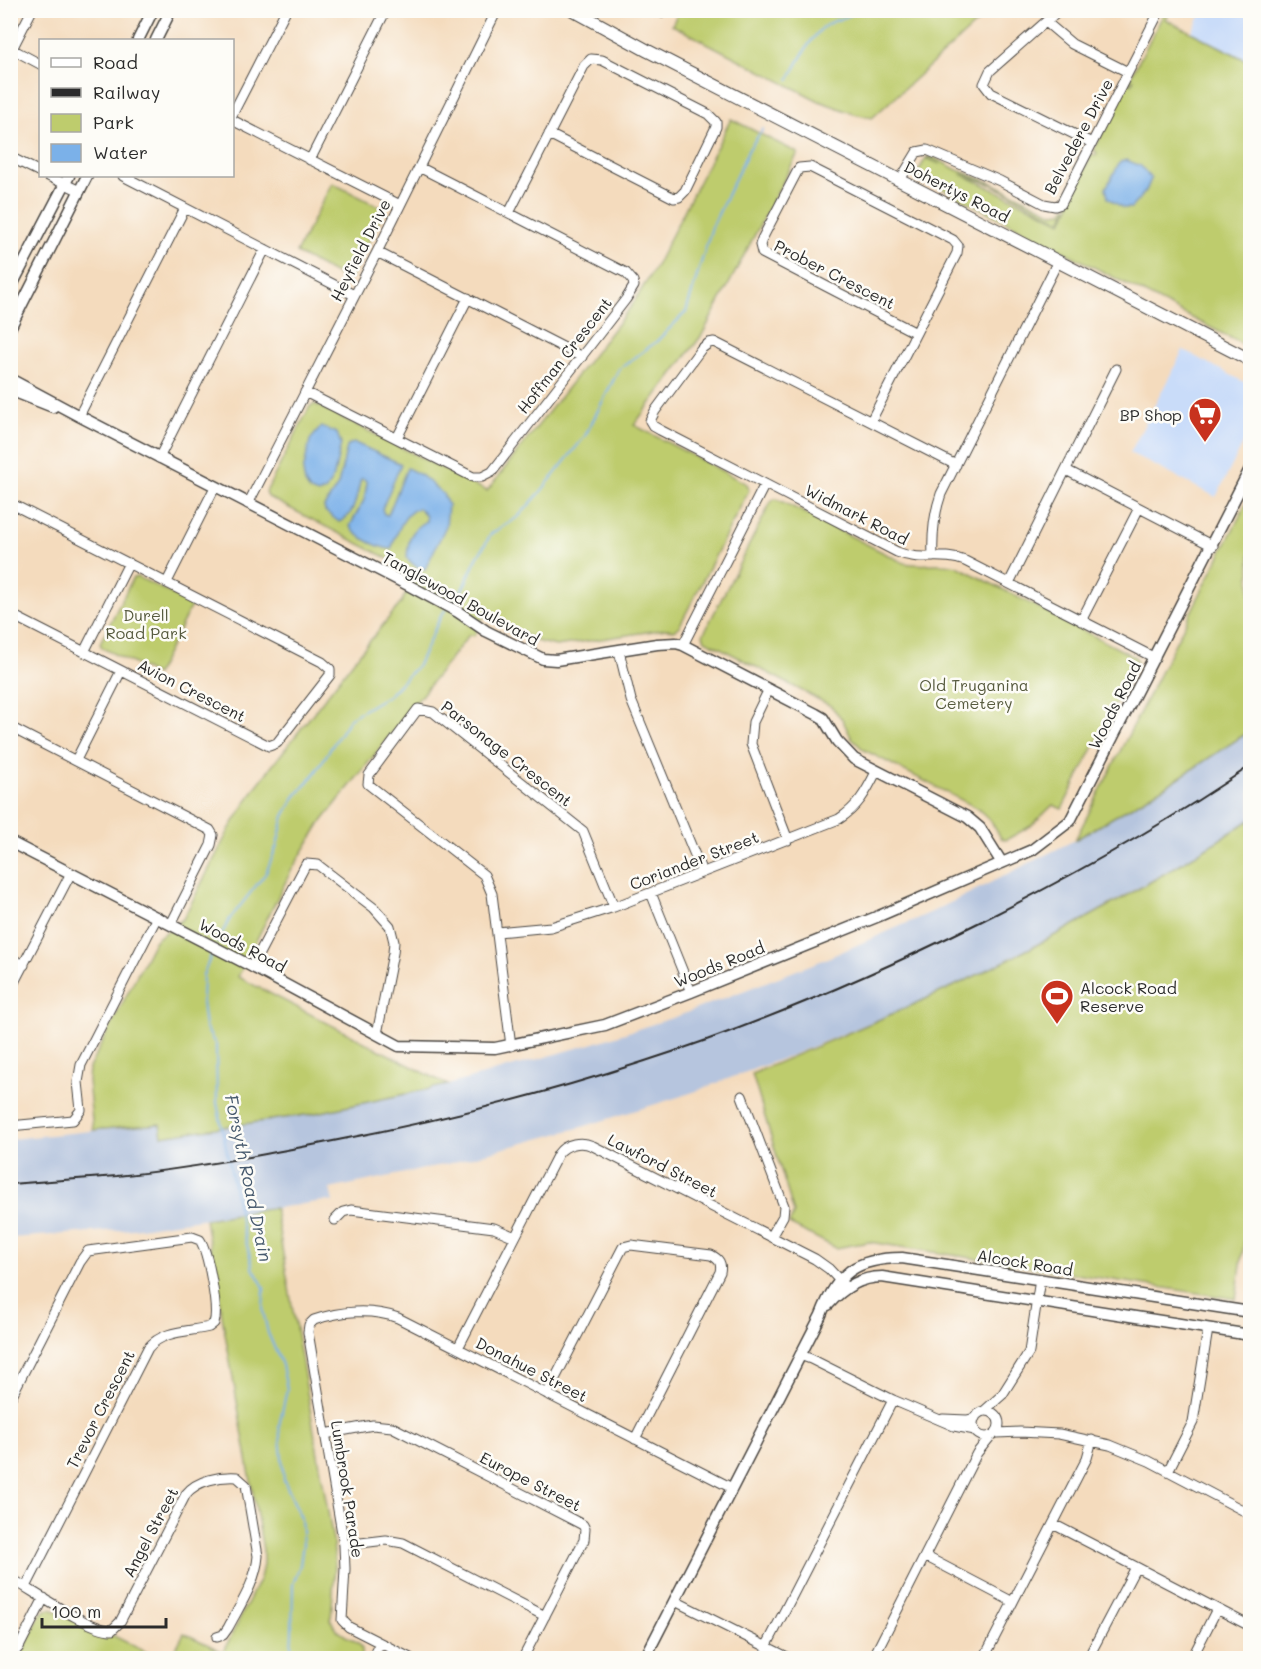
<svg xmlns="http://www.w3.org/2000/svg" width="1261" height="1669" font-family="Mali,sans-serif">
	<style>
		.built { fill: #c9dcf9 }
		.industrial { fill: #b6c5de }
		.green { fill: #becc6d; stroke: #747c4c; stroke-width: 1.5 }
		.water { fill: #7bb1e9; stroke: #536e8a; stroke-width: 1.5 }
		.lines { fill: none; stroke-linecap: round; stroke-linejoin: round }
		.stream { stroke: #7bb1e9; stroke-width: 2 }
		.minor-casing { stroke: #494541; stroke-width: 11 }
		.tertiary-casing { stroke: #494541; stroke-width: 13 }
		.secondary-casing { stroke: #494541; stroke-width: 14 }
		.minor { stroke: #fff; stroke-width: 9 }
		.tertiary { stroke: #fff; stroke-width: 10 }
		.secondary { stroke: #fff; stroke-width: 12 }
		.rail { stroke: #2b2b2b; stroke-width: 2 }
		.labels { text-anchor: middle; dominant-baseline: central; stroke-width: 5; stroke-linejoin: round; paint-order: stroke }
		.street-label { font-size: 16px; fill: #2b2b2b; stroke: #fdfcf7 }
		.poi-label { font-size: 16px; fill: #2b2b2b; stroke: #fdfcf7; text-anchor: end }
		.park-label { font-size: 16px; fill: #575b3f; stroke: #fdfcf7 }
		.water-label { font-size: 18px; font-style: italic; fill: #475a6e; stroke: #fdfcf7 }
	</style>
	<rect width="100%" height="100%" fill="#fdfcf7"/>
	<filter id="ink" filterUnits="userSpaceOnUse"><feTurbulence type="fractalNoise" baseFrequency=".0167" numOctaves="2"/><feDisplacementMap in="SourceGraphic" scale="12" xChannelSelector="R" yChannelSelector="G"/><feConvolveMatrix kernelMatrix="1 2 1 2 8 2 1 2 1" color-interpolation-filters="sRGB"/></filter>
	<filter id="wash" filterUnits="userSpaceOnUse"><feTurbulence type="fractalNoise" baseFrequency=".008" numOctaves="4" result="noise"/><feDisplacementMap in="SourceGraphic" scale="24" xChannelSelector="R" yChannelSelector="G"/><feGaussianBlur stdDeviation="1.35" result="paint"/><feColorMatrix in="noise" values="0 0 0 0 0 0 0 0 0 0 0 0 0 0 0 0 0 1.4 0 .05"/><feComposite in="paint" operator="in"/></filter>
	<g filter="url(#wash)">
		<rect width="100%" height="100%" fill="#f4dbbd"/>
		<path class="built" d="M1203,11h47v52l-59,-30z
			M1183,350l67,35v45l-34,67 -86,-44z"/>
		<path class="industrial" d="M1250,731v89l-43,28 -128,74 -102,53 -60,28 -125,52 -107,40 -103,32 -135,37 -117,25 3,13 -9,-1 -191,28 -122,9v-99l150,-15 1,12 150,-22 136,-29 143,-41 87,-28 145,-56 109,-48 143,-72 96,-57z"/>
		<path class="green" d="M679,11v-1l311,1 -118,107 -18,-4 -35,-13 -147,-76z
			M1165,11l4,1 -4,7 85,43v286l-334,-173 10,-17 14,6 -13,-7 4,-1 26,14 35,13 61,30 9,-1 4,-6 2,1 -7,14 -68,-36 -32,-11 101,48 9,-18 -4,-1 25,-49 3,2 2,-3 -3,-3 34,-69 4,3 2,-5 -2,2 -3,-1z
			M731,119l67,34 -96,182 -68,90 113,59 2,6 -70,137 -5,3 -8,-1 -110,17 -17,-4 -55,-27 -10,21 -5,-1 -149,189 -29,47 -53,106 210,108 -136,29 -150,22 -2,-12 -67,6 -5,-49 1,-13 66,-128 28,-21 47,-91 25,-40 100,-129 46,-56 15,-30 -148,-76 -2,-5 44,-86 5,-2 172,87 145,-186 24,-39z
			M332,183l50,25 1,5 -32,64 -6,2 -49,-26z
			M1250,496v235l-79,52 -96,57z
			M777,499l127,64c18,4 35,-2 53,3l178,91 2,5 -75,147 -9,-4 -22,21 -25,14 -5,-2 -11,-18 -13,-12 -113,-58 -12,-11 -10,-20 -11,-13 -126,-66 -2,-5 69,-135z
			M138,577l54,27 -36,71 -54,-27 -2,-5 33,-65z
			M1250,820v382l-14,97 -367,-57 -33,6 -47,-24 5,-11 -42,-139c75,-33 152,-63 225,-99 94,-46 186,-98 273,-155z
			M275,1208l58,332 2,26 -4,53c6,23 38,17 30,39h-190l13,-25 39,19 37,-74 3,-13v-15l-58,-331z
			M51,1609l53,26 10,1 44,22h-138l20,-43 5,-5z"/>
		<path class="water" d="M1126,160l15,6 10,13 -5,12 -15,17h-8l-15,-10 -2,-10 14,-26z
			M321,427l16,6 4,11 -7,31 -8,15 -8,4 -8,-3 -5,-8 -2,-11 7,-32z
			M355,443l46,21 -19,45 2,5 4,1 19,-47 14,7 22,19 5,11 -2,21 -21,43c-9,0 -12,-5 -18,-11 1,-18 3,-28 19,-37 1,-5 -3,-10 -8,-13 -16,6 -21,27 -27,41 -12,-1 -36,-12 -41,-23l14,-26 3,-17 -3,-4h-3c-5,16 -4,35 -22,43l-14,-11 -1,-4 14,-22 9,-38 3,-3z"/>
		<g class="lines">
			<path class="stream" d="M789,79c9,-16 23,-46 39,-55 10,-6 21,-6 31,-14
				M450,605l12,-15 14,-30 15,-26 27,-17 21,-23 46,-58 34,-67 37,-27 30,-30 26,-85 37,-78 14,-20
				M217,943l12,-23 37,-47 11,-28 7,-29 11,-19 20,-24 35,-55 39,-23 29,-30 23,-49 5,-7
				M213,951l-10,24 -1,27 3,25 11,18 1,58 25,123 11,42 11,19 -1,24 5,22 14,32 5,24 -8,37 5,54 17,38 2,26 -3,21 -7,19 -1,47 -1,18 -4,9"/>
		</g>
	</g>
	<g filter="url(#ink)">
		<g class="lines">
			<defs>
				<path id="minor" d="M657,10l5,3 8,-3
					M1059,10l-69,61 -6,13 7,9 101,50
					M1046,22l26,22 56,28
					M10,48l30,16
					M12,49l20,-39
					M232,115l54,-105
					M232,120l168,85
					M10,157l30,15
					M310,160l76,-150
					M48,176l32,15
					M123,176l231,119
					M900,180l17,-28 10,-2 73,31 44,23 11,2 6,-2 99,-194
					M509,213l75,-147 7,-7 11,1 106,54 8,8v5l-31,64 -6,6 -5,1 -125,-64
					M377,252l205,105
					M305,392l168,85h9l10,-5 134,-173 8,-13 -1,-5 -7,-8 -207,-106
					M79,416l106,-208
					M871,421l86,-168 1,-7 -5,-6 -143,-73 -11,1 -37,71 -2,6 2,8 154,80
					M397,438l71,-140
					M159,458l106,-209
					M956,465l-242,-123 -5,1 -8,6 -46,62 -5,10 3,5 7,4 237,122c23,10 46,0 68,9l190,97
					M1066,470l147,76
					M10,503l312,159 8,7v6l-53,68 -8,3 -259,-132
					M248,504l129,-252 120,-242
					M933,557c-1,-21 1,-43 8,-63l117,-233
					M167,582l48,-95
					M1009,583l107,-214
					M1081,621l58,-113
					M683,645l82,-161
					M619,651l12,49 71,172
					M84,652l45,-89
					M769,689l-16,33 -2,22 37,96
					M10,727l200,103 3,5 -2,10 -40,79
					M76,760l45,-89
					M651,893l40,99
					M497,932l54,-5 63,-20 225,-88c19,-12 27,-27 37,-47
					M10,958l14,7
					M252,967l54,-103 12,1 56,43 16,18 4,16 -1,11 -16,81
					M10,990l61,-117
					M511,1046l-19,-152 -8,-19 -116,-91 1,-9 49,-66 15,3 150,119 31,76
					M742,1096l42,110 -1,10 -12,21
					M10,1126l63,-6 8,-10 -3,-28 3,-17 76,-148
					M335,1220l8,-8 8,-2 143,18 21,9
					M458,1348l100,-194c8,-11 23,-13 35,-8l222,113 14,10 14,15
					M800,1355l11,4 82,41 61,26 21,4
					M547,1394l76,-147 8,-2 80,10c8,4 11,8 9,17l-85,167
					M10,1399l70,-137 8,-11 104,-14 8,3c8,12 19,70 14,83l-5,4c-21,5 -46,3 -61,21l-122,239
					M973 1424a13 13 0 1 1 26 0a13 13 0 1 1-26 0Z
					M984,1411l18,-16 27,-43 11,-73
					M943,1419l24,1 8,-2
					M997,1433l23,-1 39,2 51,11 39,16 101,53
					M325,1434l48,-9 19,2 191,98 2,4 -1,11 -61,118
					M1168,1471l25,-49 15,-93
					M1053,1524l197,102
					M344,1545l42,-5 17,3 142,73
					M925,1556l88,46
					M10,1578c22,12 80,53 102,52l8,-8 66,-128c11,-14 34,-18 51,-17l9,8 12,71c-2,26 -18,49 -30,72l-5,7 -6,2
					M675,1601l114,57
					M766,1647l127,-247
					M10,1657l9,-10 25,-49
					M372,1658l8,-15
					M410,1658l-61,-31 -7,-7 3,-51 -1,-24 -36,-213 1,-7 5,-5c26,-9 57,-12 84,-2l334,170
					M873,1658l104,-205 13,-16
					M984,1658l103,-200 5,-18
					M1088,1658l48,-91
					M1192,1658l25,-49"/>
				<path id="tertiary" d="M138,40l15,-30
					M156,40l15,-30
					M10,289l59,-113
					M10,328l77,-152
					M10,379l69,37 329,169 50,27 28,19 57,28 13,1 101,-16 19,-1 7,2 133,69 7,4 14,23 17,18 113,58 13,11 22,35
					M10,390l43,17
					M10,842l239,123 150,81 96,2 110,-23 86,-33 188,-76 153,-66 38,-29 180,-352
					M828,1305c14,-16 32,-28 54,-28l368,58
					M645,1658l176,-343c16,-42 35,-57 81,-57l348,54"/>
				<path id="secondary" d="M573,10l75,41 602,309"/>
			</defs>
			<use href="#minor" class="minor-casing"/>
			<use href="#tertiary" class="tertiary-casing"/>
			<use href="#secondary" class="secondary-casing"/>
			<use href="#minor" class="minor"/>
			<use href="#tertiary" class="tertiary"/>
			<use href="#secondary" class="secondary"/>
			<path class="rail" d="M10,1184c36,-3 71,-5 107,-8 72,-7 145,-21 216,-35 105,-20 208,-46 309,-79 116,-37 229,-86 338,-140 94,-47 184,-97 270,-156"/>
		</g>
	</g>
	<defs>
		<symbol id="supermarket-pin" viewBox="-11 -11 22 30"><path d="M0 17L-7.5 6A9.5 9.5 0 1 1 7.5 6Z" fill="#c8321e" stroke="#fdfcf7"/><path d="M-6-5.5h2.5l.6 2H6L4.5 2H-2.5L-4.4-4H-6ZM-1.5 3.2a1.3 1.3 0 1 0 .1 0ZM3 3.2a1.3 1.3 0 1 0 .1 0Z" fill="#fff"/></symbol>
		<symbol id="stadium-pin" viewBox="-11 -11 22 30"><path d="M0 17L-7.5 6A9.5 9.5 0 1 1 7.5 6Z" fill="#c8321e" stroke="#fdfcf7"/><path d="M0-5a6.5 5 0 1 0 0 10a6.5 5 0 1 0 0-10ZM-3.5-1.8h7v3.6h-7Z" fill="#fff"/></symbol>
	</defs>
	<g fill-rule="evenodd">
		<use href="#supermarket-pin" x="1186" y="395" width="38" height="52"/>
		<use href="#stadium-pin" x="1038" y="977" width="38" height="52"/>
	</g>
	<g class="labels">
		<g class="street-label">
			<text transform="translate(1078 136) rotate(-62)">Belvedere Drive</text>
			<text transform="translate(957 191) rotate(27)">Dohertys Road</text>
			<text transform="translate(360 250) rotate(-63)">Heyfield Drive</text>
			<text transform="translate(835 274) rotate(27)">Prober Crescent</text>
			<text transform="translate(564 355) rotate(-52)">Hoffman Crescent</text>
			<text transform="translate(857 514) rotate(27)">Widmark Road</text>
			<text transform="translate(461 598) rotate(29)">Tanglewood Boulevard</text>
			<text transform="translate(192 690) rotate(27)">Avion Crescent</text>
			<text transform="translate(1114 705) rotate(-63)">Woods Road</text>
			<text transform="translate(507 753) rotate(38)">Parsonage Crescent</text>
			<text transform="translate(694 860) rotate(-21)">Coriander Street</text>
			<text transform="translate(243 945) rotate(28)">Woods Road</text>
			<text transform="translate(719 964) rotate(-22)">Woods Road</text>
			<text transform="translate(663 1165) rotate(27)">Lawford Street</text>
			<text transform="translate(1025 1262) rotate(9)">Alcock Road</text>
			<text transform="translate(532 1369) rotate(27)">Donahue Street</text>
			<text transform="translate(100 1409) rotate(-63)">Trevor Crescent</text>
			<text transform="translate(531 1481) rotate(27)">Europe Street</text>
			<text transform="translate(348 1489) rotate(81)">Lumbrook Parade</text>
			<text transform="translate(150 1532) rotate(-62)">Angel Street</text>
		</g>
		<g class="poi-label">
			<text x="1182" y="414">BP Shop</text>
			<text x="1080" y="987" text-anchor="start">Alcock Road<tspan x="1080" dy="18">Reserve</tspan></text>
		</g>
		<g class="park-label">
			<text x="146" y="614">Durell<tspan x="146" dy="18">Road Park</tspan></text>
			<text x="974" y="684">Old Truganina<tspan x="974" dy="18">Cemetery</tspan></text>
		</g>
		<g class="water-label">
			<text transform="translate(249 1178) rotate(78)">Forsyth Road Drain</text>
		</g>
	</g>
	<rect width="1261" height="1669" fill="none" stroke="#fdfcf7" stroke-width="36"/>
	<rect x="39" y="39" width="195" height="138" fill="#fdfcf7" stroke="#a9a8a5" stroke-width="1.5"/>
	<rect x="51" y="58" width="30" height="9" fill="#ffffff" stroke="#a9a8a5" stroke-width="1.5"/>
	<text x="93" y="69" font-size="18" fill="#2b2b2b">Road</text>
	<rect x="51" y="88" width="30" height="9" fill="#2b2b2b" stroke="#a9a8a5" stroke-width="1.5"/>
	<text x="93" y="99" font-size="18" fill="#2b2b2b">Railway</text>
	<rect x="51" y="114" width="30" height="18" fill="#becc6d" stroke="#a9a8a5" stroke-width="1.5"/>
	<text x="93" y="129" font-size="18" fill="#2b2b2b">Park</text>
	<rect x="51" y="144" width="30" height="18" fill="#7bb1e9" stroke="#a9a8a5" stroke-width="1.5"/>
	<text x="93" y="159" font-size="18" fill="#2b2b2b">Water</text>
	<path d="M42 1618v9h124v-9" fill="none" stroke="#2b2b2b" stroke-width="3"/>
	<text x="51" y="1618" font-size="18" fill="#2b2b2b" stroke="#fdfcf7" stroke-width="4.5" paint-order="stroke">100 m</text>
</svg>
